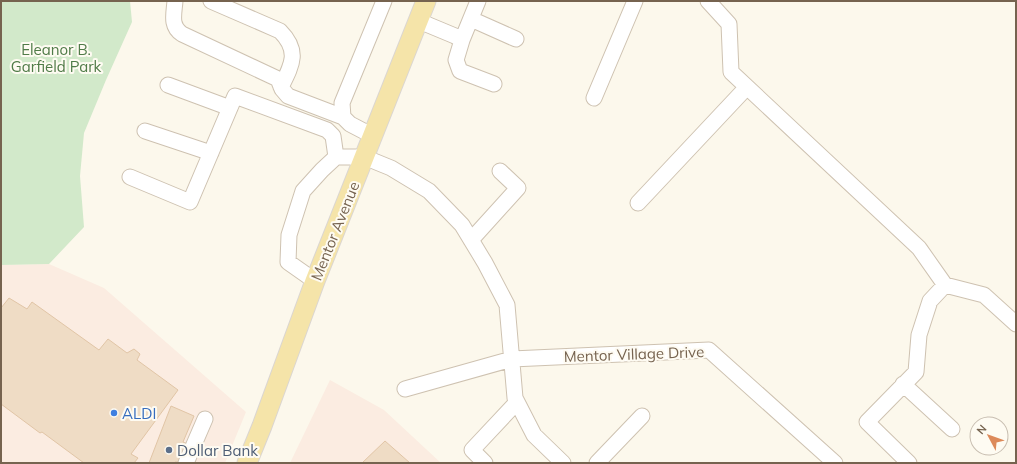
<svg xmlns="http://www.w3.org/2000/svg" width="1017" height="464" font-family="Mulish,sans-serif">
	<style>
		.commercial { fill: #fbece1 }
		.green { fill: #d2e9ca }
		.building { fill: #efdcc5; stroke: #e1c5a6 }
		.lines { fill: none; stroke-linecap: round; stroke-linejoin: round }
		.minor-casing { stroke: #cec2b1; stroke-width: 17 }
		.major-casing { stroke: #dbd6d1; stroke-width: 21 }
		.minor { stroke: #fff; stroke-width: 15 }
		.major { stroke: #f5e4a9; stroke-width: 19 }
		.shop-dot { fill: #3f7fe0; stroke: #fefbf2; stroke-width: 1.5 }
		.service-dot { fill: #5c6f8a; stroke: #fefbf2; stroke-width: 1.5 }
		.labels { text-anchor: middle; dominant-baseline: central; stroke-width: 4; stroke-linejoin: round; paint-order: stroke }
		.park-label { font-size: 15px; fill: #507b48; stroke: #fefbf2 }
		.street-label { font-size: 15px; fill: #76634f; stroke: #fefbf2 }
		.shop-label { font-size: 15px; fill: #366cbe; stroke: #fefbf2; text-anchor: start }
		.service-label { font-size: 15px; fill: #4e5e75; stroke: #fefbf2; text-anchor: start }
	</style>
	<rect width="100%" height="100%" fill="#fcf8ec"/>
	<path class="commercial" d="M49,264l55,24 142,124 -21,51h-224v-198z
		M330,380l54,30 57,53h-151z"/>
	<path class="green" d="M1,1h129l2,21 -26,58 -22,53 -4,43 4,51 -35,37 -48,1z"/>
	<path class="building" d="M9,298l18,11 5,-7 67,48 9,-11 19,14 7,-4 6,5 -3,6 41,30 -47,64 7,4 -4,5h-50l-42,-31 -2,1 -39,-29v-96z
		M171,406l23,10 -11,26 16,7 -7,14 -17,-1 -1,1h-25z
		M385,441l25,22h-48z"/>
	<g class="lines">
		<defs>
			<path id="minor" d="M175,1c-1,13 -5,25 7,33l96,45 4,10 6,7 55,21
				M211,1l69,30c20,20 12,34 1,56
				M708,1l21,23 2,48 188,176 26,37
				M471,19l45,20
				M419,21l36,15 7,4 16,-39
				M462,40l-6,20 4,11 34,13
				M168,85l62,23
				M594,98l41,-97
				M145,131l66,22
				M373,136l-23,-12 -7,-7 -1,-14 42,-102
				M130,177l60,25 45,-106 92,34 6,6 3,21
				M638,203l109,-116
				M471,240l47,-52 -18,-17
				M315,281l-27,-19 1,-27 14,-44 19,-21 14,-13h28l27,11 38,23 33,34 23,38 22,42 8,93 19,37 29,28
				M903,384l49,45
				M405,389l107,-30 197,-9 126,113
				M186,463l19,-44
				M485,463l-13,-13 45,-48
				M597,463l45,-47
				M909,463l-42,-41 49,-50 3,-37 11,-34 15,-16 39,10 32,29"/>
			<path id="major" d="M247,463l15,-37 53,-145 111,-280"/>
		</defs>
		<use href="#minor" class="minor-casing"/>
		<use href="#major" class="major-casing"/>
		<use href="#minor" class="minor"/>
		<use href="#major" class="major"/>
	</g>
	<circle class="shop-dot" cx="114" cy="413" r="4"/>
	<circle class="service-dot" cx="169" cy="450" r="4"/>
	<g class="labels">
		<g class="park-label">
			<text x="56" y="49">Eleanor B.<tspan x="56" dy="17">Garfield Park</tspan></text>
		</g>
		<g class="street-label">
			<text transform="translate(335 231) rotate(-68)">Mentor Avenue</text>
			<text transform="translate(634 354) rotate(-2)">Mentor Village Drive</text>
		</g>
		<g class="shop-label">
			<text x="122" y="413">ALDI</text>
		</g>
		<g class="service-label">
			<text x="177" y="450">Dollar Bank</text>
		</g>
	</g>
	<rect width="1017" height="464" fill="none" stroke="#76634f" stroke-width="4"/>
	<g transform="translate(989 436) rotate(311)"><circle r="19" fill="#fefbf2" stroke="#c8beb1"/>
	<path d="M0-3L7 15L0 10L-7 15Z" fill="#dd8a5a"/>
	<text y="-6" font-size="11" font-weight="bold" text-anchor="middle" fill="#76634f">N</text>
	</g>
</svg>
